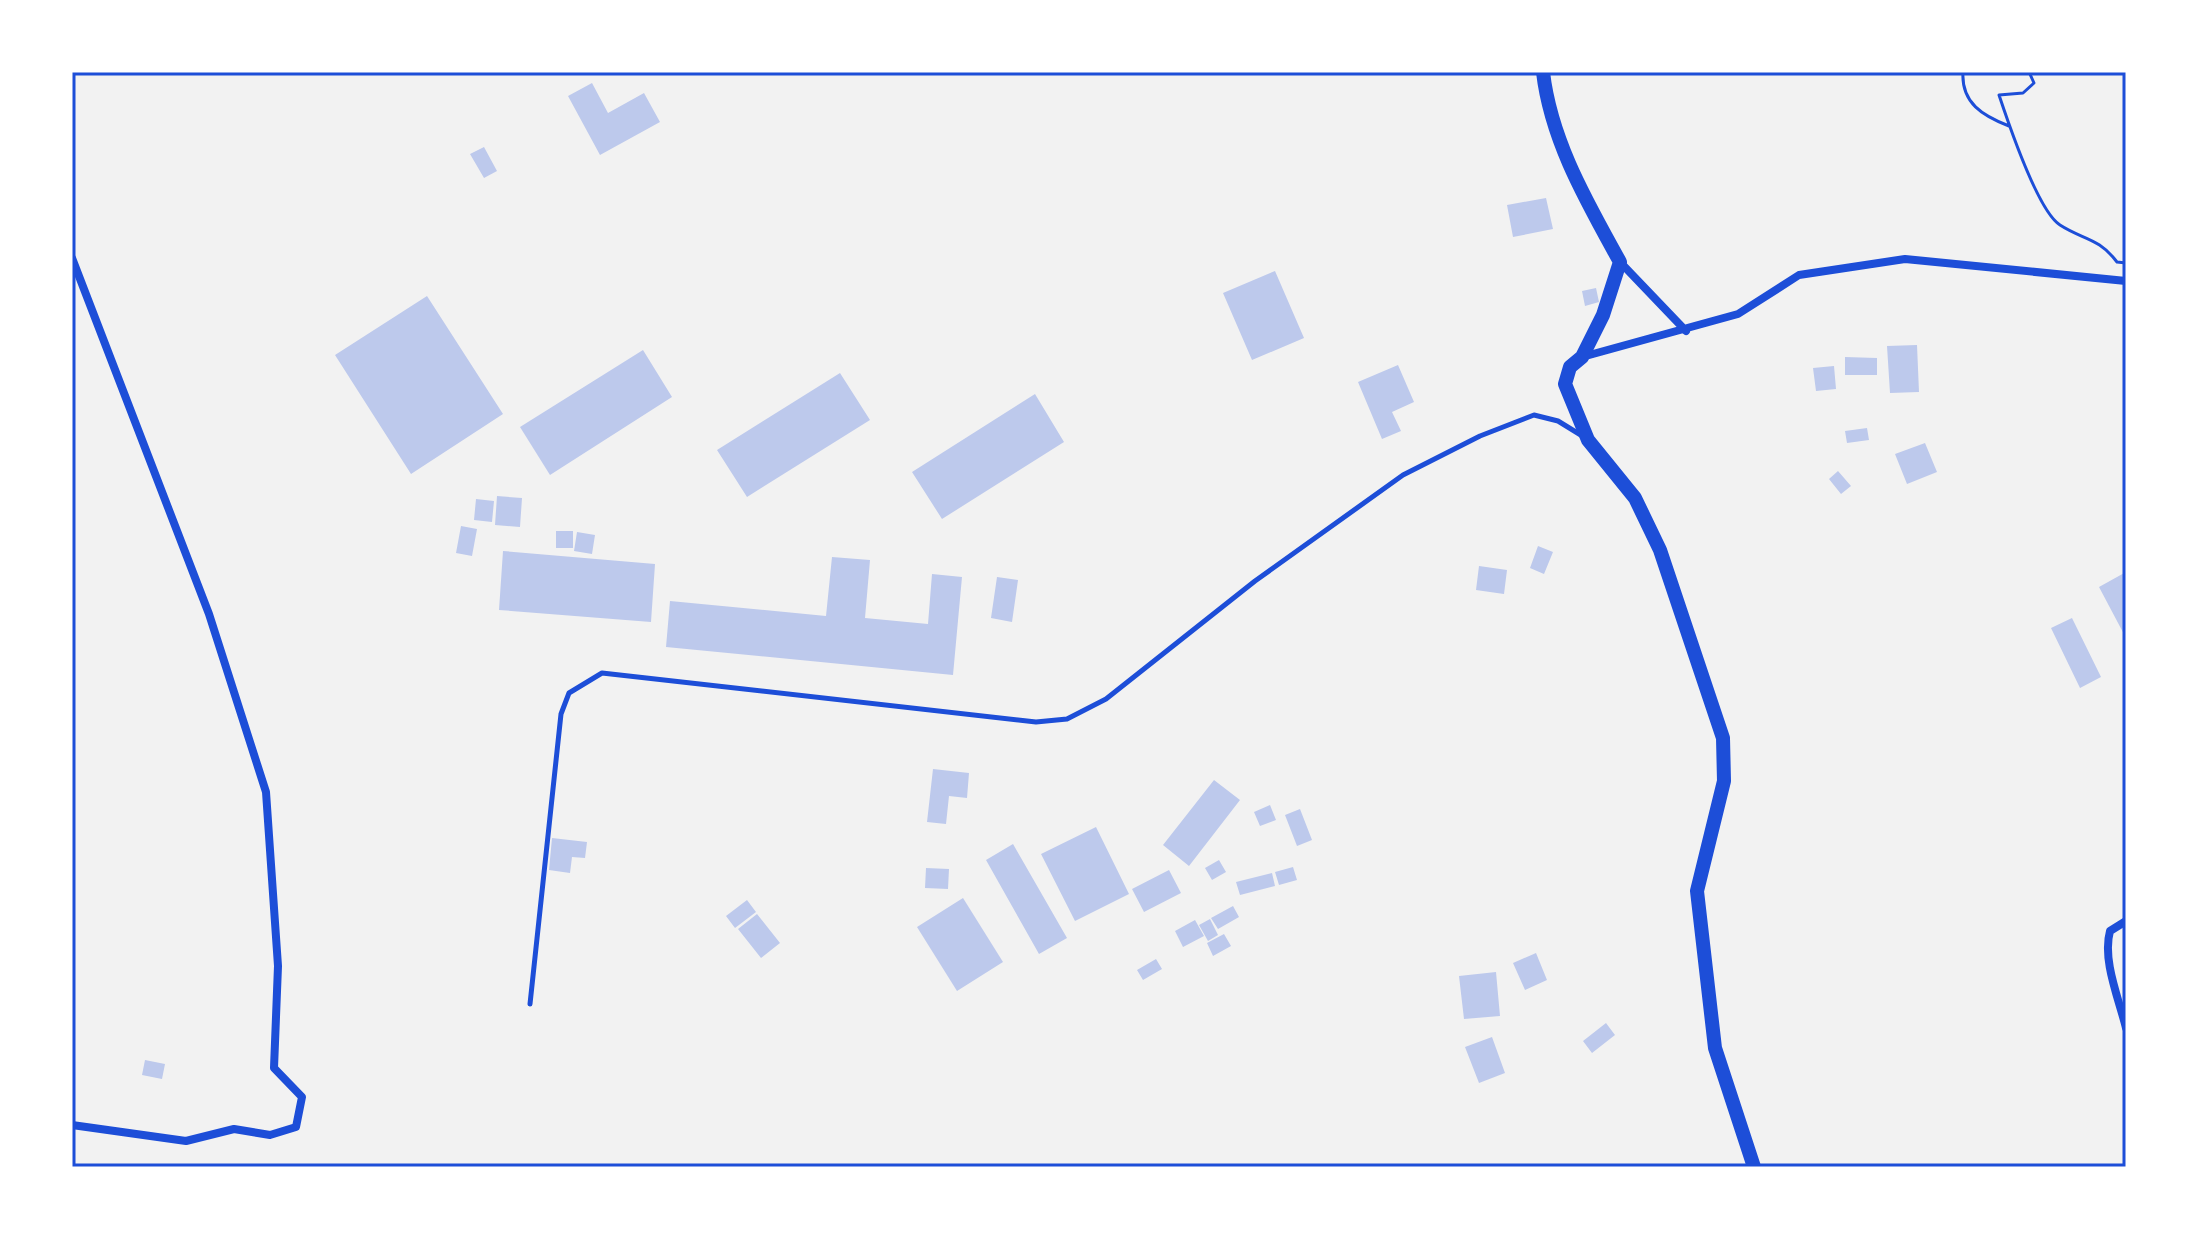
<svg xmlns="http://www.w3.org/2000/svg" width="2198" height="1239" font-family="Overpass,sans-serif">
	<style>
		.building { fill: #bdc9ec }
		.lines { fill: none; stroke-linecap: round; stroke-linejoin: round }
		.path { stroke: #1d4ed8; stroke-width: 3 }
		.service { stroke: #1d4ed8; stroke-width: 5 }
		.minor { stroke: #1d4ed8; stroke-width: 8 }
		.tertiary { stroke: #1d4ed8; stroke-width: 14 }
		.neatline { fill: none; stroke: #1d4ed8; stroke-width: 3 }
	</style>
	<rect width="100%" height="100%" fill="#f2f2f2"/>
	<path class="building" d="M592,83l16,30 36,-20 16,29 -60,33 -32,-59z
		M484,147l13,24 -13,7 -14,-24z
		M1546,198l7,31 -40,8 -6,-32z
		M1275,271l29,67 -52,22 -29,-67z
		M1596,288l3,14 -14,4 -3,-15z
		M427,296l76,118 -92,60 -76,-119z
		M1917,345l2,47 -29,1 -3,-47z
		M643,350l29,47 -122,78 -30,-48z
		M1845,357l32,1v17h-32z
		M1398,365l16,37 -22,10 9,19 -19,8 -24,-57z
		M1834,366l2,23 -20,2 -3,-23z
		M840,373l30,47 -123,77 -30,-47z
		M1035,394l29,48 -122,77 -30,-47z
		M1867,428l2,12 -22,3 -2,-12z
		M1925,443l12,29 -30,12 -12,-30z
		M1838,471l13,15 -10,8 -12,-15z
		M497,496l25,2 -2,29 -25,-2z
		M476,499l18,2 -2,21 -18,-2z
		M461,526l16,3 -5,27 -16,-3z
		M556,531h17v17h-17z
		M577,532l18,3 -3,19 -18,-3z
		M1538,546l15,6 -9,22 -14,-6z
		M503,551l152,13 -4,58 -152,-12z
		M832,557l38,3 -5,58 63,6 4,-50 30,3 -9,98 -287,-28 4,-46 156,15z
		M1479,566l28,4 -3,24 -28,-4z
		M2126,572v66l-27,-51z
		M997,577l21,3 -6,42 -21,-4z
		M2072,618l29,59 -21,11 -29,-60z
		M933,769l36,4 -2,25 -18,-2 -3,28 -19,-2z
		M1214,780l26,20 -51,66 -26,-21z
		M1270,805l6,15 -16,6 -6,-14z
		M1300,809l12,31 -15,6 -12,-31z
		M1096,827l33,67 -54,27 -34,-67z
		M552,838l35,4 -2,16 -13,-1 -2,16 -21,-3z
		M1013,844l54,94 -28,16 -53,-94z
		M1219,860l7,12 -14,8 -7,-12z
		M1293,867l4,13 -18,5 -4,-13z
		M926,868l23,1 -1,20 -23,-1z
		M1169,870l12,23 -37,19 -12,-23z
		M1272,873l3,13 -35,9 -4,-13z
		M963,898l40,64 -46,29 -40,-64z
		M747,900l9,12 -21,16 -9,-12z
		M1233,906l6,11 -21,12 -7,-11z
		M757,914l23,29 -19,15 -23,-29z
		M1210,919l8,16 -10,6 -9,-16z
		M1195,920l9,16 -21,11 -8,-16z
		M1224,934l7,12 -18,10 -6,-13z
		M1536,953l11,27 -22,10 -12,-27z
		M1156,959l6,10 -19,11 -6,-10z
		M1496,972l4,44 -36,3 -5,-43z
		M1606,1023l9,12 -23,18 -9,-12z
		M1492,1037l13,36 -26,10 -14,-36z
		M145,1060l20,4 -3,15 -20,-4z"/>
	<g class="lines">
		<path class="path" d="M1963,72c-2,31 20,44 46,54
			M2029,72l5,11 -11,10 -24,2c9,27 39,116 61,130 23,15 38,12 57,37l9,1"/>
		<path class="service" d="M530,1004l31,-290 8,-21 33,-20 434,49 31,-3 39,-20 149,-118 148,-106 77,-39 54,-21 24,6 26,16"/>
		<path class="minor" d="M72,258l137,356 57,178 12,174 -4,102 28,29 -6,30 -26,8 -36,-6 -48,12 -114,-16
			M1620,262l66,69
			M1582,357l156,-43 61,-39 106,-16 221,22
			M2126,921l-16,10c-8,29 9,68 16,97"/>
		<path class="tertiary" d="M1543,72c8,69 44,130 77,190l-17,53 -21,42 -12,10 -5,17 23,56 47,58 25,52 63,188 1,43 -27,110 18,157 39,119"/>
	</g>
	<rect width="2198" height="1239" fill="none" stroke="#ffffff" stroke-width="148"/>
	<rect x="74" y="74" width="2050" height="1091" class="neatline"/>
</svg>
